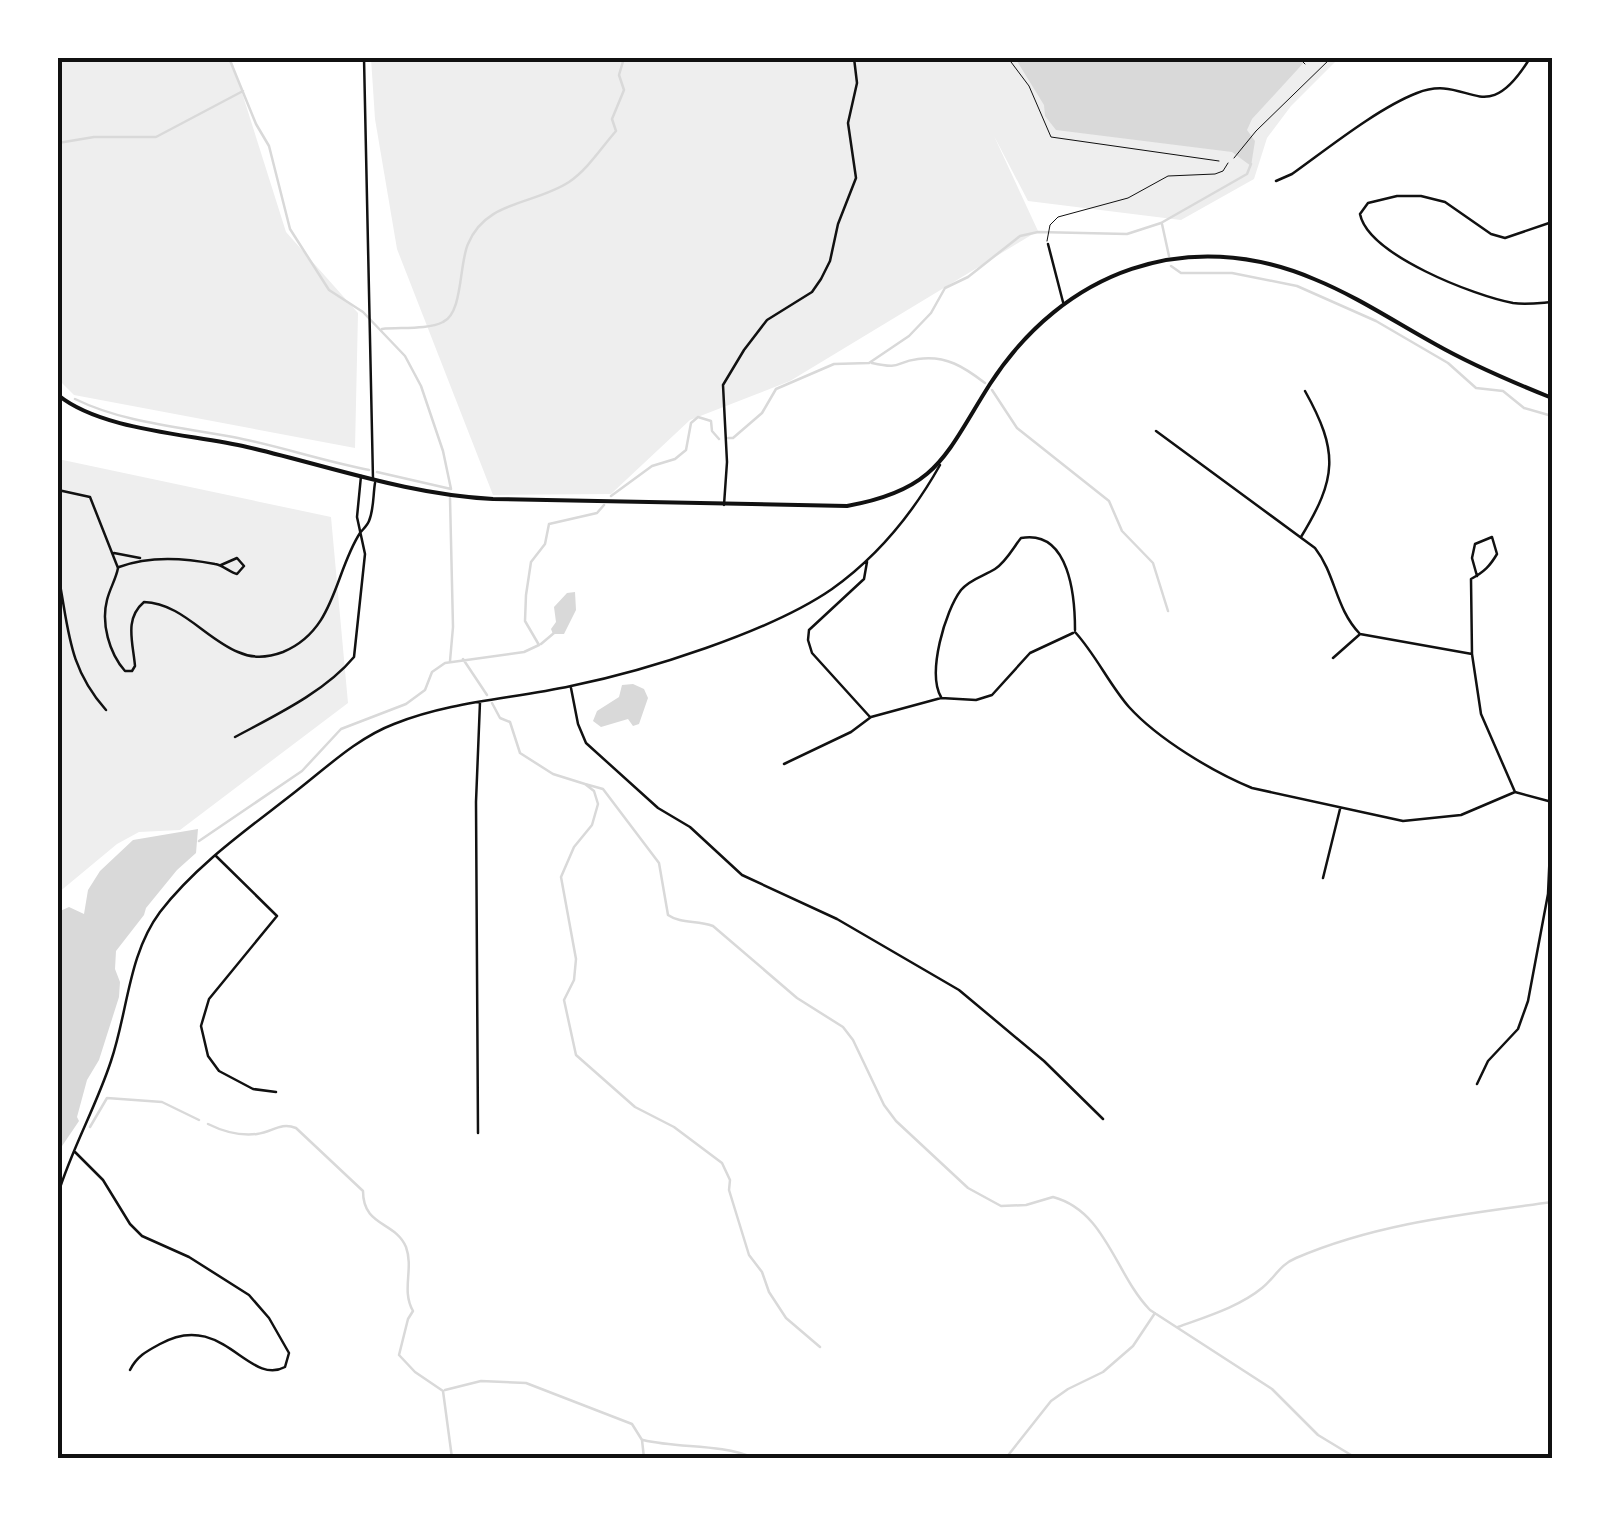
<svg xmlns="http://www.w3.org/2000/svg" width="1610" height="1516" font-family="Rubik,sans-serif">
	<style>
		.green { fill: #eee }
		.water { fill: #d9d9d9 }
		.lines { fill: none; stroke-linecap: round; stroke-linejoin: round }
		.stream { stroke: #d9d9d9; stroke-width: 2.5 }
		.path { stroke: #111; stroke-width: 1 }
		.service { stroke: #111; stroke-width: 1 }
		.minor { stroke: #111; stroke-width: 2.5 }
		.secondary { stroke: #111; stroke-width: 4 }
		.neatline { fill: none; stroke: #111; stroke-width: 4 }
	</style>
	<rect width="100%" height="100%" fill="#fff"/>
	<path class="green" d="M58,58h173l55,174 72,81 -3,135 -281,-53 -16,-16z
		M371,58h968l-48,48 -24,32 -13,41 -73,41 -153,-19 -34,-65 44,95 -248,150 -100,39 -79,74 -118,1 -96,-246 -22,-130z
		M58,459l273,58 17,186 -168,127 -41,2 -22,12 -59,49z"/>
	<path class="water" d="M1015,58h293l-56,61 -5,11 8,11 -4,25 -19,-14 -176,-22 -11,-14 -1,-11z
		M575,592l1,18 -12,24h-11l-2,-5 5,-7 -2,-15 13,-14z
		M633,684l11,5 4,9 -9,26 -6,2 -5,-7 -27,8 -8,-6 4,-10 22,-14 3,-12z
		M198,829l-2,24 -19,17 -31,38 -2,7 -28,36 -1,18 5,13 -1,15 -20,63 -12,20 -10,37 2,4 -21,31v-240l11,-5 15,7 4,-24 12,-19 33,-31z"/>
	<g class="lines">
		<path class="stream" d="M229,58l27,66 13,22 21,83 39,61 34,22 42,44 16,30 22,65 8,38 -74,-17
			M58,143l36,-6h62l87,-46
			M1162,224l7,32
			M1171,266l10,7h51l65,13 79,35 72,42 28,25 27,3 21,17 28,8
			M382,329c18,-2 45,1 61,-7 20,-9 16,-58 25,-78 18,-44 66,-39 101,-62 19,-13 32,-34 47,-51l-4,-12 12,-29 -5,-15 5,-17
			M872,363c31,7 22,-1 46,-4 28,-4 46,8 67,24
			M992,390l25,38 92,73 13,30 31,32 15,48
			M75,399c49,24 106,28 158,38 46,9 90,24 136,33
			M728,438h5l29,-25 14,-24 58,-25 35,-1 40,-27 22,-23 14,-25 23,-11 52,-41 18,-4 89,2 34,-11 86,-49 4,-10
			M611,496l41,-30 23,-7 11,-9 5,-27 7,-6 13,4 1,10 7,8
			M541,644l13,-11
			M463,659l24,36
			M450,661l3,-34 -3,-129
			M492,703l8,15 10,4 10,31 33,21 32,10 9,7 4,13 -6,21 -18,22 -13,30 15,82 -2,21 -10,20 12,55 59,52 39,20 48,36 8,17 -1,10 20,65 13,17 7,20 17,26 34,29
			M585,784l18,5 56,74 9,52c13,9 29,5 45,11l84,72 46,29 10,13 31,65 12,16 72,67 33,18 25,-1 27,-8c53,14 62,77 97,113l122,79 46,46 38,23
			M199,841l103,-70 39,-42 65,-25 19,-14 7,-18 13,-9 79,-11 15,-7 -14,-24 1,-26 5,-33 14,-18 4,-20 48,-11 7,-8
			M208,1124c14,7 32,12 49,10 16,-2 23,-12 39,-6l67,63c0,36 32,30 43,56 8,22 -5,43 7,64l-5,8 -9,36 16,17 28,19 9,67
			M90,1127l17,-29 55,4 37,18
			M1178,1327c27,-10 61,-20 84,-39 13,-10 17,-23 34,-30 81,-35 170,-44 256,-56
			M445,1390l36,-9 45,2 106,41 10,16 2,18
			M643,1440c38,9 75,3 111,18
			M1006,1458l45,-57 17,-12 35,-17 30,-26 22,-33"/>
		<path class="path" d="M1008,58l21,28 22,51 168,24
			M1299,58l6,6
			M1234,158l22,-27 75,-73"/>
		<path class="service" d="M1047,241l3,-16 8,-8 70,-19 40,-22 47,-2 8,-3 5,-8"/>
		<path class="minor" d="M364,58l9,421
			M1276,181l16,-7c35,-25 86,-66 125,-81 52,-21 67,40 113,-35
			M1552,222l-47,16 -14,-4 -46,-32 -24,-6h-24l-29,7 -8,11c8,41 115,82 153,89 13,2 26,0 39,-1
			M1048,244l15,58
			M1156,431l159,117c21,27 20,60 45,86l112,20
			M58,490l32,7 28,71c-2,11 -8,20 -11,32 -6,23 2,53 18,71h7l3,-5c-2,-24 -11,-47 9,-64 37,1 62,37 94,50 15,7 29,6 45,0 53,-22 51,-79 77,-119 3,-4 7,-7 9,-12 5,-12 4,-26 6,-38
			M724,505l3,-43 -4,-77 21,-35 23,-30 45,-28 9,-13 9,-18 8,-37 18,-46 -8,-55 9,-40 -3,-25
			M1301,537c36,-59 38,-85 4,-146
			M114,553l26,5
			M867,562l-3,17 -55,51 -1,10 4,13 58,64
			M119,567c29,-11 66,-9 96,-3 8,1 14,8 22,10l7,-8 -7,-8 -16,7
			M58,574c11,54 9,92 48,136
			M1477,576l-5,-18 3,-14 17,-7 5,17c-7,12 -13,18 -26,25l1,75 9,60 34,78
			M1075,632c21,23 34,52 54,75 29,32 84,65 123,81l151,33 58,-6 54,-23 37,10
			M1333,658l26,-23
			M571,688l7,36 8,19 72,65 32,19 52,48 95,44 122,71 85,71 59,58
			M941,697c-14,-24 4,-86 20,-107 9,-11 23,-14 34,-21 11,-7 18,-21 26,-31 49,-9 54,60 54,92
			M235,737c39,-21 90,-45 119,-80l11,-103 -8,-37 4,-41
			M784,764l67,-32 20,-15 70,-19 35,2 16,-5 38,-42 43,-20
			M216,856l61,60 -68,83 -8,27 7,30 11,15 34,18 23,3
			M1323,878l17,-69
			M1477,1084l11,-23 30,-32 10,-28 20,-107 4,-90
			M478,1133l-2,-331 4,-100
			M75,1152l28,28 27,44 12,12 47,21 60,38 20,23 20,35 -4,14c-37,20 -63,-58 -125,-23 -13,7 -23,12 -30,26
			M58,1194c14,-46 38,-87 53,-133 17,-50 17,-106 49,-149 37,-48 88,-83 135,-120 31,-24 62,-54 99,-68 57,-23 118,-25 177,-38 74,-15 199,-54 261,-97 45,-32 81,-76 108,-124
			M58,1450l2,8"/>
		<path class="secondary" d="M58,395c44,36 134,39 189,52 82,19 162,48 246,52l354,7c91,-16 98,-51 143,-122 73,-113 197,-159 324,-105 42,17 81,43 121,65 37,21 77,38 117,54"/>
	</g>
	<rect width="1610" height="1516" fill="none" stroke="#ffffff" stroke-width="120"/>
	<rect x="60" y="60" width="1490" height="1396" class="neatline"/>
</svg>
